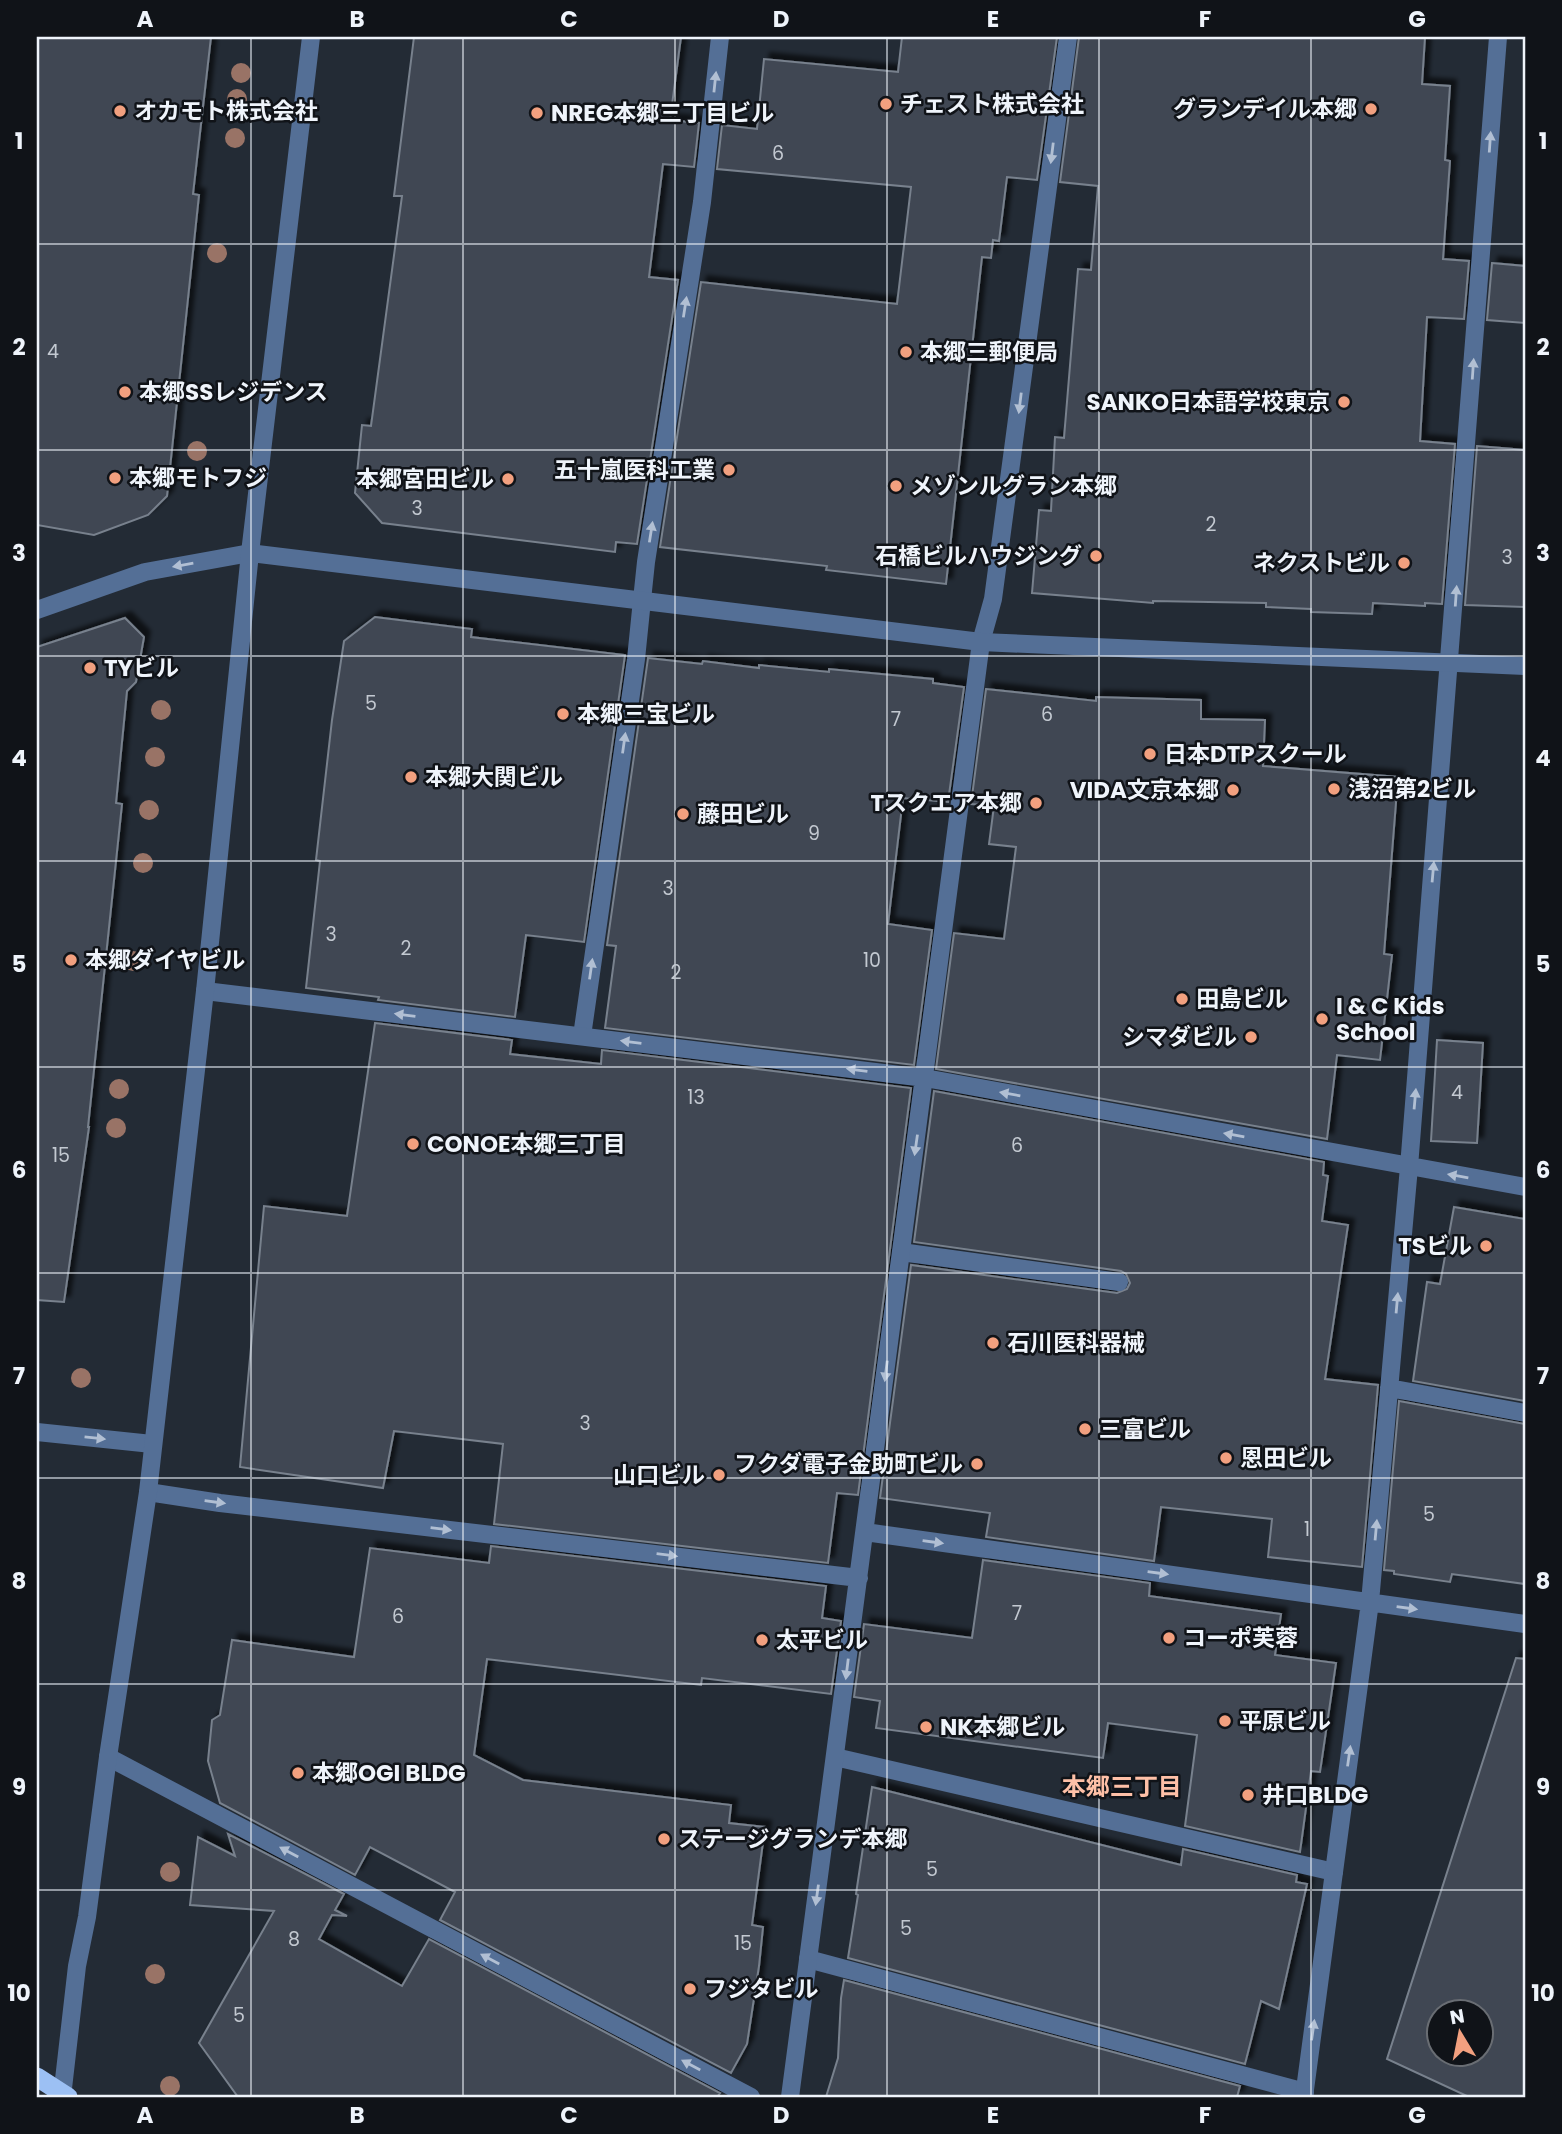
<svg xmlns="http://www.w3.org/2000/svg" width="1562" height="2134" font-family="Poppins,'Noto Sans JP',sans-serif">
	<style>
		.building { fill: #404753; stroke: #78818d; stroke-width: 2; fill-rule: evenodd; filter: url(#shadow) }
		.lines { fill: none; stroke-linecap: round; stroke-linejoin: round }
		.service { stroke: #546f96; stroke-width: 18 }
		.minor { stroke: #546f96; stroke-width: 18 }
		.tertiary { stroke: #546f96; stroke-width: 18 }
		.trunk { stroke: #9cc0f4; stroke-width: 19 }
		.tree { fill: #997366 }
		.oneway { fill: #b1bfd3 }
		.grid { fill: none; stroke: #eff4fb; stroke-width: 2; stroke-opacity: 0.55 }
		.poi-dot { fill: #f2a07f; stroke: #101318; stroke-width: 2.5 }
		.labels { text-anchor: middle; dominant-baseline: central; stroke-width: 5; stroke-linejoin: round; paint-order: stroke }
		.number-label { font-size: 19px; fill: #c3c9d1 }
		.poi-label { font-size: 23px; font-weight: bold; fill: #eff4fb; stroke: #101318; text-anchor: start }
		.neighbourhood-label { font-size: 24px; font-weight: bold; fill: #fec0a7; stroke: #101318 }
		.neatline { fill: none; stroke: #eff4fb; stroke-width: 2.5 }
		.grid-label { font-size: 23px; text-anchor: middle; font-weight: bold; fill: #eff4fb }
	</style>
	<defs>
		<filter id="shadow"><feDropShadow dx="6" dy="-6" stdDeviation="2" flood-color="#0009"/></filter>
	</defs>
	<rect width="100%" height="100%" fill="#232b35"/>
	<path class="building" d="M37,37h174l-18,157 6,1 -32,301 -19,19 -54,20 -57,-10z
		M414,37h267l-11,83 29,3 -5,44 -31,-3 -14,113 29,3 -41,264 -21,-2 -1,10 -233,-29 -27,-30 7,-68 9,1 31,-230h-8z
		M902,37h155l-20,143 -30,-3 -8,64 -6,-1 -2,18 -9,-1 -36,327 -120,-14 1,-4 -167,-19 41,-265 196,22 14,-117 -194,-18 5,-44 35,4 7,-70 134,13z
		M1079,37h346l-3,47 28,2 -5,74 5,1 -7,98 26,2 -5,58 -37,-2 -7,124 35,3 -13,160 -17,-1v3l-52,-3 -1,11 -61,-2v-3l-45,-2v-4l-113,-2v2l-121,-10 7,-83 12,1 4,-74 9,1 14,-169 13,1 7,-84 -38,-4z
		M1492,263l33,3v57l-38,-3z
		M1477,446l48,4v157l-60,-2z
		M375,617l97,12 -1,8 154,18 -41,287 -58,-7 -11,82 -137,-17 1,-3 -73,-9 14,-127 -4,-1 16,-140 12,-79z
		M125,618l19,19 -8,45 -9,9 -11,112 6,1 -34,323h1l-25,175 -27,-2v-653z
		M648,658l54,6 1,-3 56,7v-3l70,7v-3l104,10v4l31,4 -16,115 -45,-4 -15,126 44,6 -18,135 -309,-37 11,-82 -9,-1z
		M986,689l110,12v-4l105,3v19l64,1 -2,46 135,11 -14,177 8,1 -12,105 -43,-5 -10,84 -391,-70 18,-136 50,6 12,-92 -27,-3 5,-38 -23,-2z
		M375,1023l137,17 -2,14 91,10 1,-14 309,38 -53,407 -21,-2 -9,70 -334,-39 9,-80 -109,-13 -11,57 -143,-21 24,-261 83,10z
		M1437,1040l46,3 -6,100 -46,-2z
		M934,1091l390,71 -1,13 5,1 -6,45 26,4 -23,154 53,6 -16,182 -94,-10 4,-38 -111,-12 -7,54 -168,-24 4,-24 -110,-15 31,-233 206,28 10,-4 3,-6 -4,-9 -5,-3 -207,-29z
		M1454,1207l71,12v182l-112,-20 14,-99 13,2z
		M1399,1401l126,23v160l-73,-10 -2,8 -56,-8v-3l-10,-1z
		M491,1546l335,40 -4,32 19,3 -10,73 -129,-16 -1,7 -214,-26 -13,96 49,25 208,25 -2,18 36,4 -13,98 11,2 -4,39 -12,78 -16,29 -291,-153 15,-28 -85,-45 -15,28 -135,-72 -12,-42 4,-41 8,-5 12,-75 122,17 16,-109 119,15z
		M983,1560l167,23 -1,13 132,18 -6,41 61,8 -16,109 -9,-1 -11,81 -115,-26 12,-91 -89,-12 -5,35 -227,-30 4,-27 -26,-4 10,-73 108,14z
		M1516,1658l9,1v438h-56l-82,-38zM1439,2012h42v42h-42z
		M872,1787l309,78 2,-16 114,26 -1,7 11,2 -28,125 -18,-8 -16,63 -397,-106 10,-63 -2,-1z
		M228,1834l116,60 -9,16 12,6 -15,-1 -13,24 83,47 27,-47 291,154 -3,4h-479l-39,-54 75,-132 -84,-6 8,-68 37,19z
		M844,1980l396,106 -3,11h-411l12,-39 3,-60z"/>
	<g class="lines">
		<path class="service" d="M582,1036l54,-377 6,-59
			M901,1252l218,30
			M835,1757l499,115
			M808,1959l497,133"/>
		<path class="minor" d="M642,600l4,-38 56,-360 18,-165
			M37,610l108,-38 105,-19
			M205,991l720,87 600,109
			M1389,1388l136,25
			M37,1432l115,12
			M148,1492l72,11 639,75
			M865,1532l660,92
			M108,1757l643,340
			M790,2097l191,-1455 12,-43 75,-562
			M1304,2097l66,-495 39,-435 89,-1130"/>
		<path class="tertiary" d="M250,553l731,89 544,24
			M62,2097l15,-131 10,-49 21,-160 40,-265 57,-501 45,-438 61,-516"/>
		<path class="trunk" d="M37,2077l31,20"/>
	</g>
	<g class="tree">
		<circle cx="241" cy="73" r="10"/>
		<circle cx="237" cy="99" r="10"/>
		<circle cx="235" cy="138" r="10"/>
		<circle cx="217" cy="253" r="10"/>
		<circle cx="197" cy="451" r="10"/>
		<circle cx="161" cy="710" r="10"/>
		<circle cx="155" cy="757" r="10"/>
		<circle cx="149" cy="810" r="10"/>
		<circle cx="143" cy="863" r="10"/>
		<circle cx="133" cy="961" r="10"/>
		<circle cx="119" cy="1089" r="10"/>
		<circle cx="116" cy="1128" r="10"/>
		<circle cx="81" cy="1378" r="10"/>
		<circle cx="170" cy="1872" r="10"/>
		<circle cx="155" cy="1974" r="10"/>
		<circle cx="170" cy="2086" r="10"/>
	</g>
	<defs><path id="oneway-solid" d="M-6-.8H1V-3.2L6.5 0L1 3.2V.8H-6Z" transform="scale(1.75)"/></defs>
	<g class="oneway">
		<use href="#oneway-solid" transform="translate(715 82) rotate(-84)"/>
		<use href="#oneway-solid" transform="translate(1490 142) rotate(-86)"/>
		<use href="#oneway-solid" transform="translate(1052 153) rotate(97)"/>
		<use href="#oneway-solid" transform="translate(685 307) rotate(-81)"/>
		<use href="#oneway-solid" transform="translate(1473 369) rotate(-86)"/>
		<use href="#oneway-solid" transform="translate(1020 403) rotate(97)"/>
		<use href="#oneway-solid" transform="translate(651 532) rotate(-81)"/>
		<use href="#oneway-solid" transform="translate(183 565) rotate(170)"/>
		<use href="#oneway-solid" transform="translate(1456 596) rotate(-86)"/>
		<use href="#oneway-solid" transform="translate(624 743) rotate(-82)"/>
		<use href="#oneway-solid" transform="translate(1433 872) rotate(-85)"/>
		<use href="#oneway-solid" transform="translate(591 969) rotate(-82)"/>
		<use href="#oneway-solid" transform="translate(405 1015) rotate(-173)"/>
		<use href="#oneway-solid" transform="translate(631 1042) rotate(-173)"/>
		<use href="#oneway-solid" transform="translate(857 1070) rotate(-173)"/>
		<use href="#oneway-solid" transform="translate(1010 1094) rotate(-170)"/>
		<use href="#oneway-solid" transform="translate(1415 1099) rotate(-85)"/>
		<use href="#oneway-solid" transform="translate(1234 1135) rotate(-170)"/>
		<use href="#oneway-solid" transform="translate(916 1145) rotate(98)"/>
		<use href="#oneway-solid" transform="translate(1458 1176) rotate(-170)"/>
		<use href="#oneway-solid" transform="translate(1397 1303) rotate(-85)"/>
		<use href="#oneway-solid" transform="translate(886 1371) rotate(97)"/>
		<use href="#oneway-solid" transform="translate(95 1438) rotate(6)"/>
		<use href="#oneway-solid" transform="translate(215 1502) rotate(8)"/>
		<use href="#oneway-solid" transform="translate(441 1529) rotate(7)"/>
		<use href="#oneway-solid" transform="translate(1376 1530) rotate(-85)"/>
		<use href="#oneway-solid" transform="translate(933 1542) rotate(8)"/>
		<use href="#oneway-solid" transform="translate(667 1555) rotate(7)"/>
		<use href="#oneway-solid" transform="translate(1158 1573) rotate(8)"/>
		<use href="#oneway-solid" transform="translate(1407 1608) rotate(8)"/>
		<use href="#oneway-solid" transform="translate(847 1669) rotate(97)"/>
		<use href="#oneway-solid" transform="translate(1349 1756) rotate(-82)"/>
		<use href="#oneway-solid" transform="translate(289 1852) rotate(-152)"/>
		<use href="#oneway-solid" transform="translate(817 1895) rotate(98)"/>
		<use href="#oneway-solid" transform="translate(490 1959) rotate(-152)"/>
		<use href="#oneway-solid" transform="translate(1313 2030) rotate(-82)"/>
		<use href="#oneway-solid" transform="translate(691 2065) rotate(-152)"/>
	</g>
	<path class="grid" d="M251,37v2060M463,37v2060M675,37v2060M887,37v2060M1099,37v2060M1311,37v2060M37,244h1488M37,450h1488M37,656h1488M37,861h1488M37,1067h1488M37,1273h1488M37,1478h1488M37,1684h1488M37,1890h1488"/>
	<g class="poi-dot">
		<circle cx="886" cy="104" r="7"/>
		<circle cx="1371" cy="109" r="7"/>
		<circle cx="120" cy="111" r="7"/>
		<circle cx="537" cy="113" r="7"/>
		<circle cx="906" cy="352" r="7"/>
		<circle cx="125" cy="392" r="7"/>
		<circle cx="1344" cy="402" r="7"/>
		<circle cx="729" cy="470" r="7"/>
		<circle cx="115" cy="478" r="7"/>
		<circle cx="508" cy="479" r="7"/>
		<circle cx="896" cy="486" r="7"/>
		<circle cx="1096" cy="556" r="7"/>
		<circle cx="1404" cy="563" r="7"/>
		<circle cx="90" cy="668" r="7"/>
		<circle cx="563" cy="714" r="7"/>
		<circle cx="1150" cy="754" r="7"/>
		<circle cx="411" cy="777" r="7"/>
		<circle cx="1334" cy="789" r="7"/>
		<circle cx="1233" cy="790" r="7"/>
		<circle cx="1036" cy="803" r="7"/>
		<circle cx="683" cy="814" r="7"/>
		<circle cx="71" cy="960" r="7"/>
		<circle cx="1182" cy="999" r="7"/>
		<circle cx="1322" cy="1019" r="7"/>
		<circle cx="1251" cy="1037" r="7"/>
		<circle cx="413" cy="1144" r="7"/>
		<circle cx="1486" cy="1246" r="7"/>
		<circle cx="993" cy="1343" r="7"/>
		<circle cx="1085" cy="1429" r="7"/>
		<circle cx="1226" cy="1458" r="7"/>
		<circle cx="977" cy="1464" r="7"/>
		<circle cx="719" cy="1475" r="7"/>
		<circle cx="1169" cy="1638" r="7"/>
		<circle cx="762" cy="1640" r="7"/>
		<circle cx="1225" cy="1721" r="7"/>
		<circle cx="926" cy="1727" r="7"/>
		<circle cx="298" cy="1773" r="7"/>
		<circle cx="1248" cy="1795" r="7"/>
		<circle cx="664" cy="1839" r="7"/>
		<circle cx="690" cy="1989" r="7"/>
	</g>
	<g class="labels">
		<g class="number-label">
			<text x="778" y="153">6</text>
			<text x="53" y="351">4</text>
			<text x="417" y="508">3</text>
			<text x="1211" y="524">2</text>
			<text x="1507" y="557">3</text>
			<text x="371" y="703">5</text>
			<text x="1047" y="714">6</text>
			<text x="896" y="719">7</text>
			<text x="814" y="833">9</text>
			<text x="668" y="888">3</text>
			<text x="331" y="934">3</text>
			<text x="406" y="948">2</text>
			<text x="872" y="960">10</text>
			<text x="676" y="972">2</text>
			<text x="1457" y="1092">4</text>
			<text x="696" y="1097">13</text>
			<text x="1017" y="1145">6</text>
			<text x="61" y="1155">15</text>
			<text x="585" y="1423">3</text>
			<text x="1429" y="1514">5</text>
			<text x="1307" y="1529">1</text>
			<text x="1017" y="1613">7</text>
			<text x="398" y="1616">6</text>
			<text x="932" y="1869">5</text>
			<text x="906" y="1928">5</text>
			<text x="294" y="1939">8</text>
			<text x="743" y="1943">15</text>
			<text x="239" y="2015">5</text>
		</g>
		<g class="poi-label">
			<text x="900" y="104">チェスト株式会社</text>
			<text x="1357" y="109" text-anchor="end">グランデイル本郷</text>
			<text x="134" y="111">オカモト株式会社</text>
			<text x="551" y="113">NREG本郷三丁目ビル</text>
			<text x="920" y="352">本郷三郵便局</text>
			<text x="139" y="392">本郷SSレジデンス</text>
			<text x="1330" y="402" text-anchor="end">SANKO日本語学校東京</text>
			<text x="715" y="470" text-anchor="end">五十嵐医科工業</text>
			<text x="129" y="478">本郷モトフジ</text>
			<text x="494" y="479" text-anchor="end">本郷宮田ビル</text>
			<text x="910" y="486">メゾンルグラン本郷</text>
			<text x="1082" y="556" text-anchor="end">石橋ビルハウジング</text>
			<text x="1390" y="563" text-anchor="end">ネクストビル</text>
			<text x="104" y="668">TYビル</text>
			<text x="577" y="714">本郷三宝ビル</text>
			<text x="1164" y="754">日本DTPスクール</text>
			<text x="425" y="777">本郷大関ビル</text>
			<text x="1348" y="789">浅沼第2ビル</text>
			<text x="1219" y="790" text-anchor="end">VIDA文京本郷</text>
			<text x="1022" y="803" text-anchor="end">Tスクエア本郷</text>
			<text x="697" y="814">藤田ビル</text>
			<text x="85" y="960">本郷ダイヤビル</text>
			<text x="1196" y="999">田島ビル</text>
			<text x="1336" y="1006">I &amp; C Kids<tspan x="1336" dy="26">School</tspan></text>
			<text x="1237" y="1037" text-anchor="end">シマダビル</text>
			<text x="427" y="1144">CONOE本郷三丁目</text>
			<text x="1472" y="1246" text-anchor="end">TSビル</text>
			<text x="1007" y="1343">石川医科器械</text>
			<text x="1099" y="1429">三富ビル</text>
			<text x="1240" y="1458">恩田ビル</text>
			<text x="963" y="1464" text-anchor="end">フクダ電子金助町ビル</text>
			<text x="705" y="1475" text-anchor="end">山口ビル</text>
			<text x="1183" y="1638">コーポ芙蓉</text>
			<text x="776" y="1640">太平ビル</text>
			<text x="1239" y="1721">平原ビル</text>
			<text x="940" y="1727">NK本郷ビル</text>
			<text x="312" y="1773">本郷OGI BLDG</text>
			<text x="1262" y="1795">井口BLDG</text>
			<text x="678" y="1839">ステージグランデ本郷</text>
			<text x="704" y="1989">フジタビル</text>
		</g>
		<g class="neighbourhood-label">
			<text x="1122" y="1786">本郷三丁目</text>
		</g>
	</g>
	<rect width="1562" height="2134" fill="none" stroke="#101318" stroke-width="77"/>
	<g transform="translate(1460 2033) rotate(350)"><circle r="33" fill="#101318" stroke="#696d73" stroke-width="2"/>
	<path d="M0-5L12 26L0 18L-12 26Z" fill="#f2a07f"/>
	<text y="-10" font-size="19" font-weight="bold" text-anchor="middle" fill="#eff4fb">N</text>
	</g>
	<rect x="38" y="38" width="1486" height="2058" class="neatline"/>
	<g class="grid-label">
		<text x="145" y="27">A</text>
		<text x="357" y="27">B</text>
		<text x="569" y="27">C</text>
		<text x="781" y="27">D</text>
		<text x="993" y="27">E</text>
		<text x="1205" y="27">F</text>
		<text x="1417" y="27">G</text>
		<text x="19" y="149">1</text>
		<text x="1543" y="149">1</text>
		<text x="19" y="355">2</text>
		<text x="1543" y="355">2</text>
		<text x="19" y="561">3</text>
		<text x="1543" y="561">3</text>
		<text x="19" y="766">4</text>
		<text x="1543" y="766">4</text>
		<text x="19" y="972">5</text>
		<text x="1543" y="972">5</text>
		<text x="19" y="1178">6</text>
		<text x="1543" y="1178">6</text>
		<text x="19" y="1384">7</text>
		<text x="1543" y="1384">7</text>
		<text x="19" y="1589">8</text>
		<text x="1543" y="1589">8</text>
		<text x="19" y="1795">9</text>
		<text x="1543" y="1795">9</text>
		<text x="19" y="2001">10</text>
		<text x="1543" y="2001">10</text>
		<text x="145" y="2123">A</text>
		<text x="357" y="2123">B</text>
		<text x="569" y="2123">C</text>
		<text x="781" y="2123">D</text>
		<text x="993" y="2123">E</text>
		<text x="1205" y="2123">F</text>
		<text x="1417" y="2123">G</text>
	</g>
</svg>
